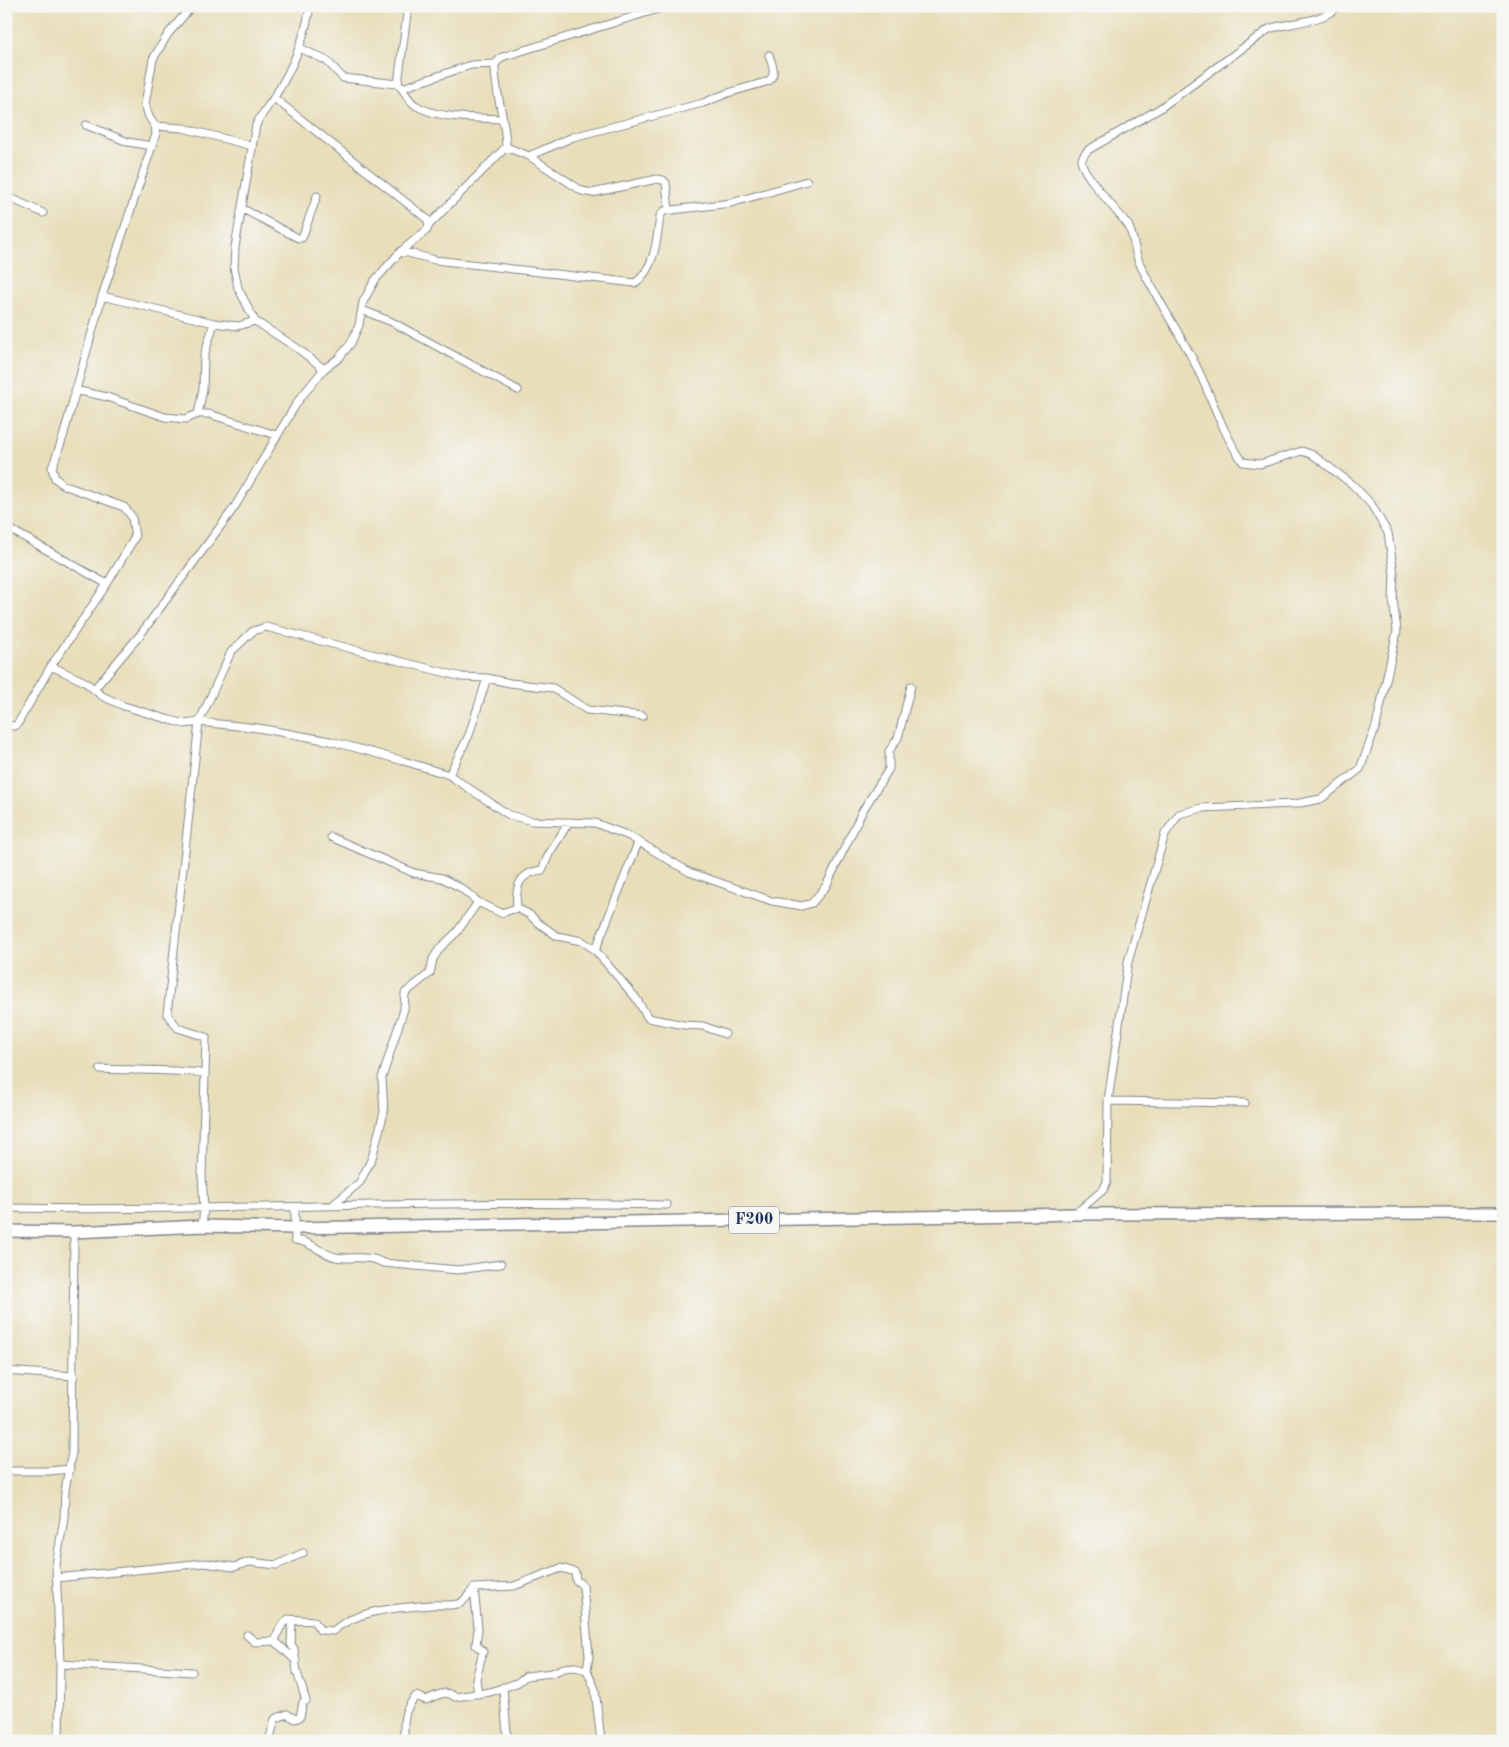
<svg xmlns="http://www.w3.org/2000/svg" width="1509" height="1747" font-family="'Old Standard TT',serif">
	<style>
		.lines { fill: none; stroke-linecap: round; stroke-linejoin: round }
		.street-casing { stroke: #82868c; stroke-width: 9 }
		.primary-casing { stroke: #82868c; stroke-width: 14 }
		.street { stroke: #fff; stroke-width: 7 }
		.primary { stroke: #fff; stroke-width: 11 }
		.labels { text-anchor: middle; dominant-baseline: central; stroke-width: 4; stroke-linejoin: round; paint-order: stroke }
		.shield { fill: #f6f6f2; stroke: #5d6b8a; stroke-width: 1 }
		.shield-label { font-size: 16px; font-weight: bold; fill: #1b2f5e }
	</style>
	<rect width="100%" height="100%" fill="#f6f6f2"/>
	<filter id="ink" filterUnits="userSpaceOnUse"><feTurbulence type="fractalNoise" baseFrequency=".02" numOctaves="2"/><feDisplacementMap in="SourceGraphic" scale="10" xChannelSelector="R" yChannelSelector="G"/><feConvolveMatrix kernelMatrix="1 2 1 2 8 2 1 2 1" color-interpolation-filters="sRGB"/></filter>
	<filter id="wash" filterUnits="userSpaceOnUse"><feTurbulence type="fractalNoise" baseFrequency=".0096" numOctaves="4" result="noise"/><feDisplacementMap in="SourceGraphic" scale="20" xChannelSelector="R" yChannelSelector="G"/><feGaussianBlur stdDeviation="1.12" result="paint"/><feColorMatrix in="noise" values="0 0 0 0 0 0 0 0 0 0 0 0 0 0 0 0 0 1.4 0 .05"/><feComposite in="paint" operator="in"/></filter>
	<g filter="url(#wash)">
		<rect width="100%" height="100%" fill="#e8deba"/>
	</g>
	<g filter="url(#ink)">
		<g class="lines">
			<defs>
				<path id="street" d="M310,6c-5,33 -18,63 -35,90 -7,11 -13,17 -19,29l-21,122 -1,20 4,21 17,33 42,27 27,21
					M300,48l27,13 16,17 55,6c6,6 10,16 17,21 24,15 61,12 88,14
					M398,84l10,-78
					M402,88l69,-23 24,-1
					M86,125l42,17 24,4
					M155,126l28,2 69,18
					M506,147l23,9 53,35 10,2 65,-14 6,1 3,3 3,27
					M529,156l44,-19 130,-34 25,-10 41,-12c8,-8 3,-16 0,-26
					M6,196l37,17
					M243,209l55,29h4l15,-42
					M429,225l77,-78c0,-28 -12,-55 -11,-83l7,-7 166,-51
					M401,251l34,9 200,23c20,-14 22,-44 25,-67l4,-5 67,-8 76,-22
					M102,296l112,27 24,3 17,-5
					M362,310l30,12 126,68
					M75,390l32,7 58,20 21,2 12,-5h11l67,21
					M198,414l5,-25 1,-33 10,-33
					M6,527l101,57
					M51,666l34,16 17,14 22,10 46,14 15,4 14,-2 59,6 72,13 74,20 45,14 60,40 23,6 63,2 34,13 60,36 83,29 30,5 10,-3 14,-17 37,-76 26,-41v-18l9,-13 13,-52
					M95,688l45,-53 94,-127 64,-107 26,-32 15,-11 12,-15 8,-18 4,-23 12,-22 26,-29 26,-21 2,-5 -2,-6 -153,-121
					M6,725l9,1 3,-3 33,-57 56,-82 28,-47 -3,-20 -8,-10 -61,-22 -8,-7 -3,-10 11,-31 39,-141 54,-162 -1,-8 -6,-9 -4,-13 8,-45 15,-25 24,-28
					M449,775l20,-40 18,-57
					M331,837l83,36 28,5 19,10 17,14 23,11 16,-5c-2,-22 2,-35 25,-38l7,-16 20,-32
					M517,908l13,7 7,7 20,14 25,5 12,8 42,49 12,20 36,7 19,1 22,8
					M595,951l43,-108
					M100,1069c16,1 98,1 105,5l-3,101 2,33 -2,18
					M205,1074l1,-37 -28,-9 -11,-14 32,-292 32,-70 22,-21 13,-4 196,50 25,1 23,5 43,5 34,22 56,6
					M1108,1101l137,2
					M333,1205l27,-23 12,-24 12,-46 -2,-34 22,-69 1,-16 25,-20 3,-14 7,-11 17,-16 21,-30
					M295,1207v33c16,1 26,14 41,17 17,3 32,-3 47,6l75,7 43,-6
					M6,1208c221,4 441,-9 661,-3
					M1075,1214l28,-24 4,-8 1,-81 20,-139 37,-128 14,-20 23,-6 93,-4 26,-5 39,-30 16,-43 21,-95 -4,-32 1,-25 -6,-41 -17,-29 -19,-20 -39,-29 -11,-4 -42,13 -17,-2c-23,-32 -33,-72 -52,-106 -17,-32 -37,-62 -52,-94 -5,-12 -5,-25 -11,-37 -10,-13 -42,-47 -46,-61 -2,-5 3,-10 6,-14l71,-41 110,-80c17,-6 60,-8 68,-23
					M6,1371l68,5
					M6,1471h43l21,-2
					M56,1578l148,-15 30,4 15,-5 28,3 26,-12
					M474,1588l4,41 -2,16 7,6 -7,28 2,15
					M247,1635l8,7 20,-1 5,-13 8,-9 26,2 6,9 13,1c24,-22 65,-23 97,-26 9,-1 21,2 31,-2 4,-3 9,-10 13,-15l40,-2 47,-18 14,4 1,8 7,6 6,70 -2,14 8,19 6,52
					M275,1641l21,20
					M60,1664l132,8
					M503,1687l4,46 -2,8
					M59,1741l1,-77 -4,-99 8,-47 1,-28 7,-38 2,-220
					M269,1741l6,-22 12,-5 8,5 5,-2 3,-15 3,-1 -9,-29 -3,-23 -3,-5 1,-24
					M404,1741c0,-20 -2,-29 12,-45l10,4c10,-4 19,-11 29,-3l35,-5 27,-9 9,-7 26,-3 12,-5 11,-1 12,3"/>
				<path id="primary" d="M6,1231l68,1 128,-6 93,2 780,-14 428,-1"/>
			</defs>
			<use href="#street" class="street-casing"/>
			<use href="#primary" class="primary-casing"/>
			<use href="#street" class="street"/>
			<use href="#primary" class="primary"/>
		</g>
	</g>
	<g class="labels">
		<rect class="shield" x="729" y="1206.5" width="50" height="27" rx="4"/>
		<g class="shield-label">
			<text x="754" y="1220">F200</text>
		</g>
	</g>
	<rect width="1509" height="1747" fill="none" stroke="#f6f6f2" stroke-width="25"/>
</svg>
